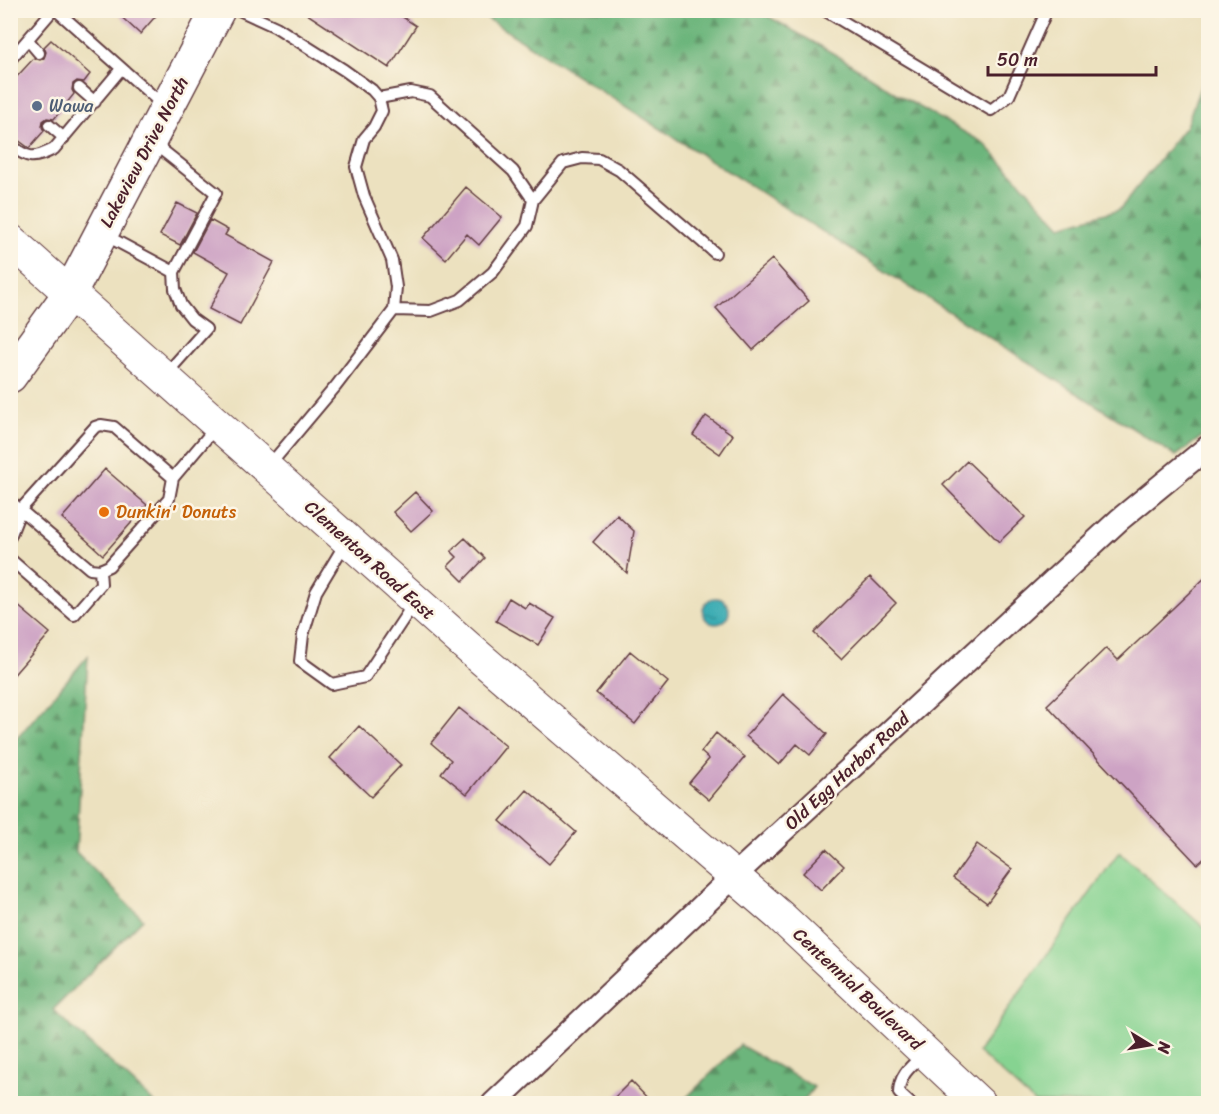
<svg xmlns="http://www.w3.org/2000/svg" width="1219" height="1114" font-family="Sriracha,sans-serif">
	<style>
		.grass { fill: #86d391; stroke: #68795e; stroke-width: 1.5 }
		.forest { fill: url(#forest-firs); stroke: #5b6a53; stroke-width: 1.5 }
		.water { fill: url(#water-ripples); stroke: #42666f; stroke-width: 1.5 }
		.building { fill: #cda3c4 }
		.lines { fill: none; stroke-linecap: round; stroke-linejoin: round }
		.service-casing { stroke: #623c41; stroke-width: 14 }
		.minor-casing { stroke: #623c41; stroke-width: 26 }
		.secondary-casing { stroke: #623c41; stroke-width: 34 }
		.primary-casing { stroke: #623c41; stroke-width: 36 }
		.service { stroke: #fff; stroke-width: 10 }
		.minor { stroke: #fff; stroke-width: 22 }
		.secondary { stroke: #fff; stroke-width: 32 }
		.primary { stroke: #fff; stroke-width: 33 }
		.service-dot { fill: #5c6f8a; stroke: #fcf5e5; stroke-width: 2 }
		.food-dot { fill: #e8710a; stroke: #fcf5e5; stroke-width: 2 }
		.labels { text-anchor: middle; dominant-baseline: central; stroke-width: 5; stroke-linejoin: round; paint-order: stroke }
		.service-label { font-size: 18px; fill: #4e5e75; stroke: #fcf5e5; text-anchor: start }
		.street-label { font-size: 18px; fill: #4a1f2b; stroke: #fcf5e5 }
		.food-label { font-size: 18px; fill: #c56008; stroke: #fcf5e5; text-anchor: start }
	</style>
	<defs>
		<pattern id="forest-firs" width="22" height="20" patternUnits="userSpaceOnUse" patternTransform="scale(1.5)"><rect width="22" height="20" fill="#6cb57b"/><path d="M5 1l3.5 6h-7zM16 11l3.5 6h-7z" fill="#5b9365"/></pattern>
		<pattern id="water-ripples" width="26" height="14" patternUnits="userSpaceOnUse" patternTransform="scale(1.5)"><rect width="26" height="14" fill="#3aacb3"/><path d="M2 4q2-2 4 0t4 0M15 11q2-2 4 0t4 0" fill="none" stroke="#338b92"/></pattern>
	</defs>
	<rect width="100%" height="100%" fill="#fcf5e5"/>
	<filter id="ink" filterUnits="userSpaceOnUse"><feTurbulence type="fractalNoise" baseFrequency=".0167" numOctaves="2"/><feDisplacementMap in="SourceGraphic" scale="12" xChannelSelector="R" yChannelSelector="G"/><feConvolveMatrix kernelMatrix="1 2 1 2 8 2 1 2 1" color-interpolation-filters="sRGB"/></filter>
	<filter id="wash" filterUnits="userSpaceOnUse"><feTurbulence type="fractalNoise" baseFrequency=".008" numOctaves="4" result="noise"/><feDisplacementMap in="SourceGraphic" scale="24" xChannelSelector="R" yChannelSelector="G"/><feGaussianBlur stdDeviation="1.35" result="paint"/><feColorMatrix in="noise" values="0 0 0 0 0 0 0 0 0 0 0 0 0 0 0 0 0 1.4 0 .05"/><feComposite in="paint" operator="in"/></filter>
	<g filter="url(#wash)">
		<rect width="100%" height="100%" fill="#ece1bf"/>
		<path class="grass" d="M1119,852l89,79v172h-173l-57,-51z"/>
		<path class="forest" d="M475,11h284l84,48 57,37 84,47 77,83 59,-17 66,-83 22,-60v366l-32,24z
			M88,656l-12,196 67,67 -90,91 102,93h-144v-358z
			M740,1045l74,42 -12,16h-112l-4,-5z"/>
		<path class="water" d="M703 611a13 13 0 1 1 26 0a13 13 0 1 1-26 0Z"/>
		<g id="blocks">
			<path class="building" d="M114,10h47l-21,24z
				M301,10h91l24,16 -27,42z
				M51,40l39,34 -6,8 -7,-1 -4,3 -1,6 2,4 -20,25 -7,-1 -4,3 -1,6 2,4 -15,17 -19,-14v-50l24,-26 6,2 4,-2 2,-6 -2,-5z
				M466,187l36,30 -23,28 -12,-11 -21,25 -23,-21z
				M177,203l20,10 -17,32 -20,-10z
				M210,220l18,10 -3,5 49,27 -34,63 -31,-16 20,-37 -36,-20z
				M772,259l37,42 -56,49 -37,-42z
				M706,416l27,19 -13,19 -27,-19z
				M967,461l58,56 -26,25 -56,-57z
				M105,469l42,36 -44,50 -41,-37z
				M415,492l18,19 -22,20 -18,-19z
				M617,515l17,16 -7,42 -34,-31z
				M465,538l20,20 -22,23 -15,-15 9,-9 -6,-6z
				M1209,574v279l-12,11 -150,-159 59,-57 12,12z
				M870,577l26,26 -55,56 -27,-26z
				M509,598l16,10 4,-5 26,15 -17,27 -42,-24z
				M10,599l40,34 -40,46z
				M630,651l38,31 -33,42 -39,-31z
				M783,694l44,40 -17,21 -13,-11 -18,21 -33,-29z
				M459,708l47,38 -39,48 -26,-21 10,-13 -20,-17z
				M359,726l42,39 -30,32 -41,-39z
				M716,733l29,24 -36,43 -20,-17 20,-24 -8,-7z
				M527,790l49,42 -27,32 -49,-43z
				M977,844l35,25 -25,34 -34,-25z
				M826,849l18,17 -23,24 -18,-17z
				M631,1081l22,23h-45z"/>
		</g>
	</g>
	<g filter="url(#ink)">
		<use href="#blocks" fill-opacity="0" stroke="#623c41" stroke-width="1.5"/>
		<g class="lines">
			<defs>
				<path id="service" d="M56,10l108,96
					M239,10l37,17 68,43 28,20 7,8 3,13 -8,16 -10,12 -8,28 8,29 28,64 4,27 -2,23 -58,76 -68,81
					M824,10l167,100 18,-14 38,-86
					M28,40l11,13
					M10,60l43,-50
					M79,88l16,14
					M379,98l32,-6 19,4 83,75 20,29 -6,26 -34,46 -33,28 -29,11 -37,-1
					M49,125l15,13
					M152,142l64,51 -42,79 1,17 6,16 11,14 14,10 -40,45
					M10,144c18,16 24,15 44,5l67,-80
					M533,200l30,-37 19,-5 17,1 20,11 96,83
					M105,235l69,37
					M10,501l80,68 10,1 9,-4 60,-67 4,-21
					M10,537l11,-28 74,-82 6,-2 13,2 59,51 43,-51
					M346,542l-30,50 -13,43 -3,26 32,23 33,-7 49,-74
					M10,559l64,56 27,-31 -1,-14
					M911,1104l-12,-11c0,-18 12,-27 24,-38"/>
				<path id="minor" d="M493,1104l241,-228 385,-356 89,-73"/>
				<path id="secondary" d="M10,240l460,409 310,267 200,188"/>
				<path id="primary" d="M10,376l60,-83 148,-283"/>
			</defs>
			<use href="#service" class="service-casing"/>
			<use href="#minor" class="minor-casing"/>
			<use href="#secondary" class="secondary-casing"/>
			<use href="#primary" class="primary-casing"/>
			<use href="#service" class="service"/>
			<use href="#minor" class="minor"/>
			<use href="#secondary" class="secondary"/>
			<use href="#primary" class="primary"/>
		</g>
	</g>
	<circle class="service-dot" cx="37" cy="106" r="6"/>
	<circle class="food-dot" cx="104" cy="512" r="6"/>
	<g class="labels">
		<g class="service-label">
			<text x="49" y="106">Wawa</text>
		</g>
		<g class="street-label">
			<text transform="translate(144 152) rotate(-62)">Lakeview Drive North</text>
			<text transform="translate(370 560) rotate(42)">Clementon Road East</text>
			<text transform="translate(847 771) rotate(-43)">Old Egg Harbor Road</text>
			<text transform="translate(858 989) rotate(43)">Centennial Boulevard</text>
		</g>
		<g class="food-label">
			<text x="116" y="512">Dunkin' Donuts</text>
		</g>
	</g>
	<rect width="1219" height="1114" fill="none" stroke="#fcf5e5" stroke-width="36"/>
	<g transform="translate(1150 1045) rotate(101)" stroke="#fcf5e5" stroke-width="4.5" paint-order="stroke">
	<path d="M0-4.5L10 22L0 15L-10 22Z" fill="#4a1f2b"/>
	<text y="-9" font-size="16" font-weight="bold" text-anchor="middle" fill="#4a1f2b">N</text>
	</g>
	<path d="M988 66v9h168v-9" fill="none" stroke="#4a1f2b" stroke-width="3"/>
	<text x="997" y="66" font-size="18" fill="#4a1f2b" stroke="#fcf5e5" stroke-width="4.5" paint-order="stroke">50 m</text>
</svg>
